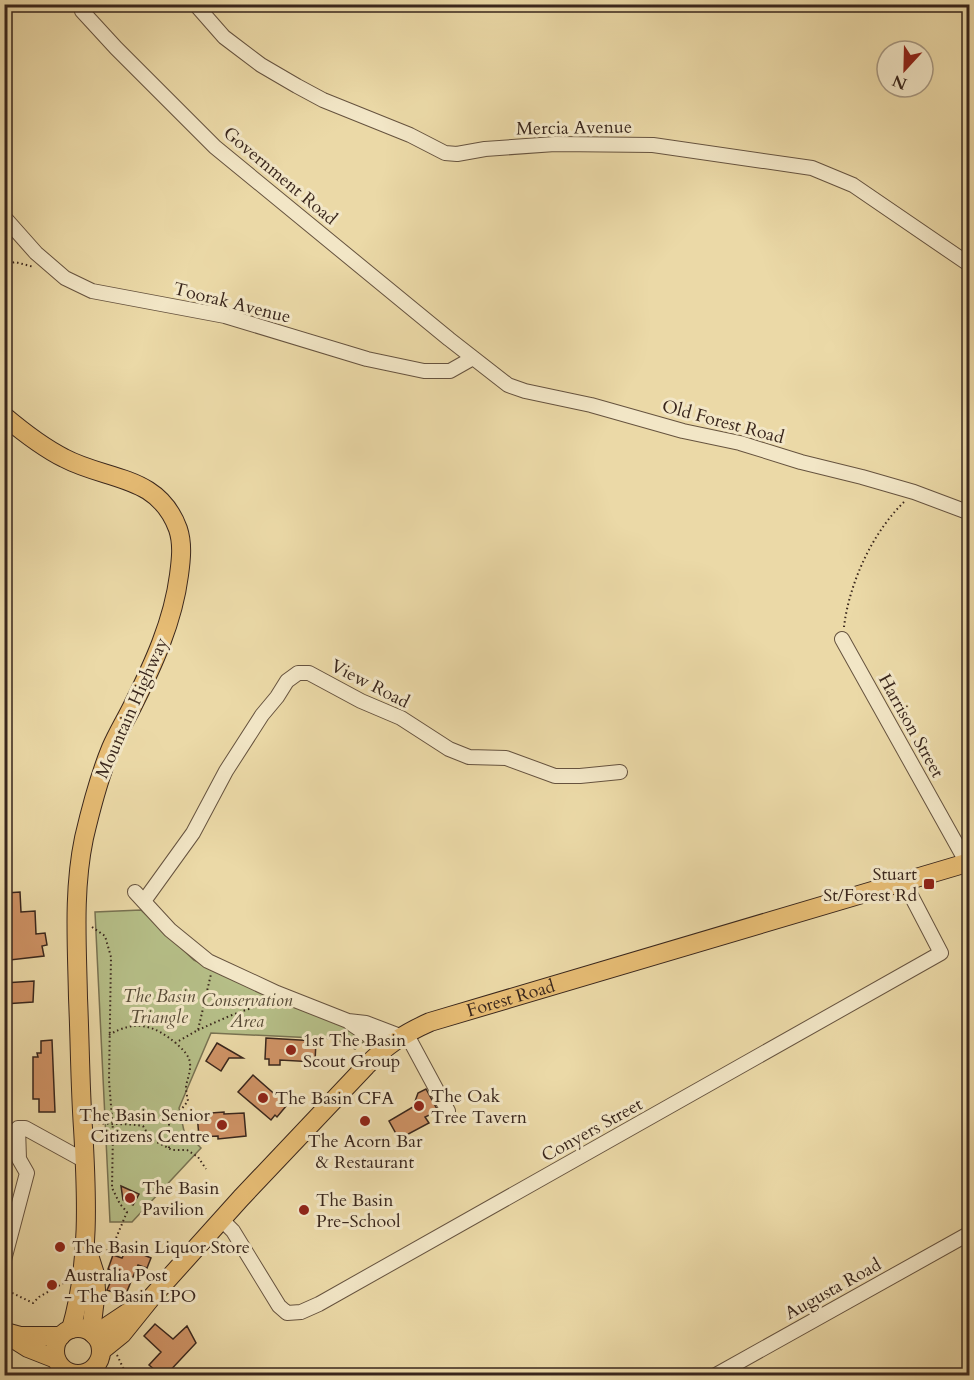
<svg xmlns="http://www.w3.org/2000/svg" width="974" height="1380" font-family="Cardo,serif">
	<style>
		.green { fill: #b6bf88; stroke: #787252; stroke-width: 1.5 }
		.building { fill: #ce9265; stroke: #39261c; stroke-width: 1.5 }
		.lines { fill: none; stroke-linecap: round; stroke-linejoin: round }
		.minor-casing { stroke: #66533f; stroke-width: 16 }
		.major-casing { stroke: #39261c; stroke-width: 20 }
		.path { stroke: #39261c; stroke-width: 2; stroke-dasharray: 1.5 3; stroke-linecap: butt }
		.minor { stroke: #f2e6c6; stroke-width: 14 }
		.major { stroke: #e6bc74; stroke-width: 18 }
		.poi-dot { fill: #8f2418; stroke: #f2e6c6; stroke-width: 2 }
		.labels { text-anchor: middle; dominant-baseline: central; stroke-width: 6; stroke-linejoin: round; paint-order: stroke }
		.street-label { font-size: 18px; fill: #39261c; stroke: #f2e6c6 }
		.poi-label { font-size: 18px; fill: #39261c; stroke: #f2e6c6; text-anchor: start }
		.park-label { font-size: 18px; font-style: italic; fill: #584c37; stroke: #f2e6c6 }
	</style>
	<rect width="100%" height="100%" fill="#ebd9a7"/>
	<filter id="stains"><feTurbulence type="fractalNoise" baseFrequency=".00333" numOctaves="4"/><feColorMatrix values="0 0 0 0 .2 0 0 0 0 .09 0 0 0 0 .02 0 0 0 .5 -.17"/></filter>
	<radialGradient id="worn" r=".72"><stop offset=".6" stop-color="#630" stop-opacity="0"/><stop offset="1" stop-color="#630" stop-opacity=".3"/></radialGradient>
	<path class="green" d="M141,910l53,50 40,19 94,38 40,21 -13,11 -20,-10 -124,-6 -32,75 5,23 17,17 -69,74h-22l-15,-310z"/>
	<path class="building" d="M20,892l1,20 14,-1 1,23 9,-1 2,12 -5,1 2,10 -34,4 -3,-22 -1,-45z
		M34,981l-1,21 -29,2v-21z
		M266,1038l50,3 -1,21 -35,-2v5h-11v-6h-4z
		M52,1040l3,72h-16v-13h-6v-42h5l-1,-4h4v-12z
		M217,1043l26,15h-14l-8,13 -15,-10z
		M253,1075l34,30 -10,12 -2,-2 -4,5 -33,-28z
		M426,1089l12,22 -13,6 4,6 -30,16 -10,-18 24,-14 5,-14z
		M224,1112v2l20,-1 2,23 -28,3v-3l-19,1 -2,-23z
		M121,1186l18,8 -6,11 -10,-5z
		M126,1250h6l19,8 -4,10 -9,-3 -13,31 -18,-6 8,-18 -7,-3 5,-14 9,3z
		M155,1324l18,15 14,-13 9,17 -31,33h-3l-13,-11 12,-13 -17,-16z"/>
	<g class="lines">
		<defs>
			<path id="minor" d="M80,4l2,7 34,37 99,99 234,192 59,46 17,6 66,14 92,26 57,12 61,19 61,15 52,15 56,21
				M195,4l29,33 37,28 36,21 26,14 87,35 35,18 12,1 28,-5 70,-5 98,1 159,23 41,17 117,80
				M4,217l32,36 29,25 27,13 133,25 142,43 57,12h26l23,-13
				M842,639l125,224
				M135,892l35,38 38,31 69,32 71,28 18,2 34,13
				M144,901l49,-68 33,-62 36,-56 15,-18 10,-16 11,-8h11l52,28 40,17 48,31 20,8 37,1 49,18h25l40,-4
				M350,1023l35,24
				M406,1033l42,78
				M222,1220l11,11 46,75 8,7 14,-1 18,-8 622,-351 -37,-71
				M4,1260l23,-87 -8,-14 -1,-31h7l60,33
				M714,1376l256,-143"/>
			<g id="major">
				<path d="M4,416c19,16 38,31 60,42 43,23 94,16 114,71 5,15 3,31 1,46 -6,47 -26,90 -47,132 -7,14 -15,27 -21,41 -12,29 -20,60 -27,90 -11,53 -7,106 -6,160 2,44 2,87 5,130 4,67 7,136 -12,201"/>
				<path d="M88,1252l7,22 1,16 -5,42"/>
				<circle cx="78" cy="1351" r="23"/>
				<path d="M4,1333l24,15 28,11"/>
				<path d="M9,1333l11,3h41"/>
				<path d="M94,1335l45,-30"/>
				<path id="s1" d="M101,1351l21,-17 29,-36 90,-100 125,-132c21,-21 37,-32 64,-44l540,-160"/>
			</g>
		</defs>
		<use href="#minor" class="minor-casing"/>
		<use href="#major" class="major-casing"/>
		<path class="path" d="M4,265l11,-3 19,5
			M844,627c5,-43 28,-94 60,-125
			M92,927l13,9 6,21 -2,123 4,51 -1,57 8,16 7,8 -16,38 -6,1
			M198,1030c23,-10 48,-23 73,-26
			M109,1035c27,-16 45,-10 68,9 6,6 12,11 13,19 1,9 -3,16 -4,24 0,4 1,9 2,14l-8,10 -11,3v34
			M175,1043l23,-13 13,-56
			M98,1123c15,2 29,0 45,3l8,13 21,11h15l11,7 8,12
			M4,1289l29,14 6,-6 28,-16
			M117,1355l10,21"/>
		<use href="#minor" class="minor"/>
		<use href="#major" class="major"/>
	</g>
	<g class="poi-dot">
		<rect x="923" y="878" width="12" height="12" rx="3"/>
		<circle cx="291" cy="1050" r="6"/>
		<circle cx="263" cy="1098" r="6"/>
		<circle cx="419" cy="1106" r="6"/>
		<circle cx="365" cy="1121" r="6"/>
		<circle cx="222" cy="1125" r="6"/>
		<circle cx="130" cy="1198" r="6"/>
		<circle cx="304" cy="1210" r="6"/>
		<circle cx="60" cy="1247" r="6"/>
		<circle cx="52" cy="1285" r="6"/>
	</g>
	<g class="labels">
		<g class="street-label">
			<text transform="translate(574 128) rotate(-1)">Mercia Avenue</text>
			<text transform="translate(280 176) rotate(40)">Government Road</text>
			<text transform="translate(232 303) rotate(14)">Toorak Avenue</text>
			<text transform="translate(723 422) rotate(15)">Old Forest Road</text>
			<text transform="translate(370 684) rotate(27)">View Road</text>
			<text transform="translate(132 708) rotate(-66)">Mountain Highway</text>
			<text transform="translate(911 726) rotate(61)">Harrison Street</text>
			<text stroke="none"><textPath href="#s1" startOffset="552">Forest Road</textPath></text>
			<text transform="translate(592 1130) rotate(-29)">Conyers Street</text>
			<text transform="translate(833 1289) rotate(-29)">Augusta Road</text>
		</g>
		<g class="poi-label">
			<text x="917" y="874" text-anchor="end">Stuart<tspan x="917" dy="21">St/Forest Rd</tspan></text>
			<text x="303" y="1040">1st The Basin<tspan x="303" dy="21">Scout Group</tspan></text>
			<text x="431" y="1096">The Oak<tspan x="431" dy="21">Tree Tavern</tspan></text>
			<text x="275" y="1098">The Basin CFA</text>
			<text x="210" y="1115" text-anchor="end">The Basin Senior<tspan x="210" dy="21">Citizens Centre</tspan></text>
			<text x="365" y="1141" text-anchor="middle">The Acorn Bar<tspan x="365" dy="21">&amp; Restaurant</tspan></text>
			<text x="142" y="1188">The Basin<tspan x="142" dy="21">Pavilion</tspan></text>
			<text x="316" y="1200">The Basin<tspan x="316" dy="21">Pre-School</tspan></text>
			<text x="72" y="1247">The Basin Liquor Store</text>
			<text x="64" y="1275">Australia Post<tspan x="64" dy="21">- The Basin LPO</tspan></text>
		</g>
		<g class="park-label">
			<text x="159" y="996">The Basin<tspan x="159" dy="21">Triangle</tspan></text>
			<text x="247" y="1000">Conservation<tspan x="247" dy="21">Area</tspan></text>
		</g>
	</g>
	<rect width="974" height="1380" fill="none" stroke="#ebd9a7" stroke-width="24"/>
	<rect x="6" y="6" width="962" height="1368" fill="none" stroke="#39261c" stroke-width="3"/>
	<rect x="12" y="12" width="950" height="1356" fill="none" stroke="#39261c" stroke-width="1.5"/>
	<g transform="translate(905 69) rotate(202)"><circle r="28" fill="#f2e6c6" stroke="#a89982" stroke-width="1.5"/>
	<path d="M0-4.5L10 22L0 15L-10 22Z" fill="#8f2418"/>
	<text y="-9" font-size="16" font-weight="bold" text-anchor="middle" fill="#39261c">N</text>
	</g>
	<rect width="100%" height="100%" filter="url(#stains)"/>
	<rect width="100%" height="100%" fill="url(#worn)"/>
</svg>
